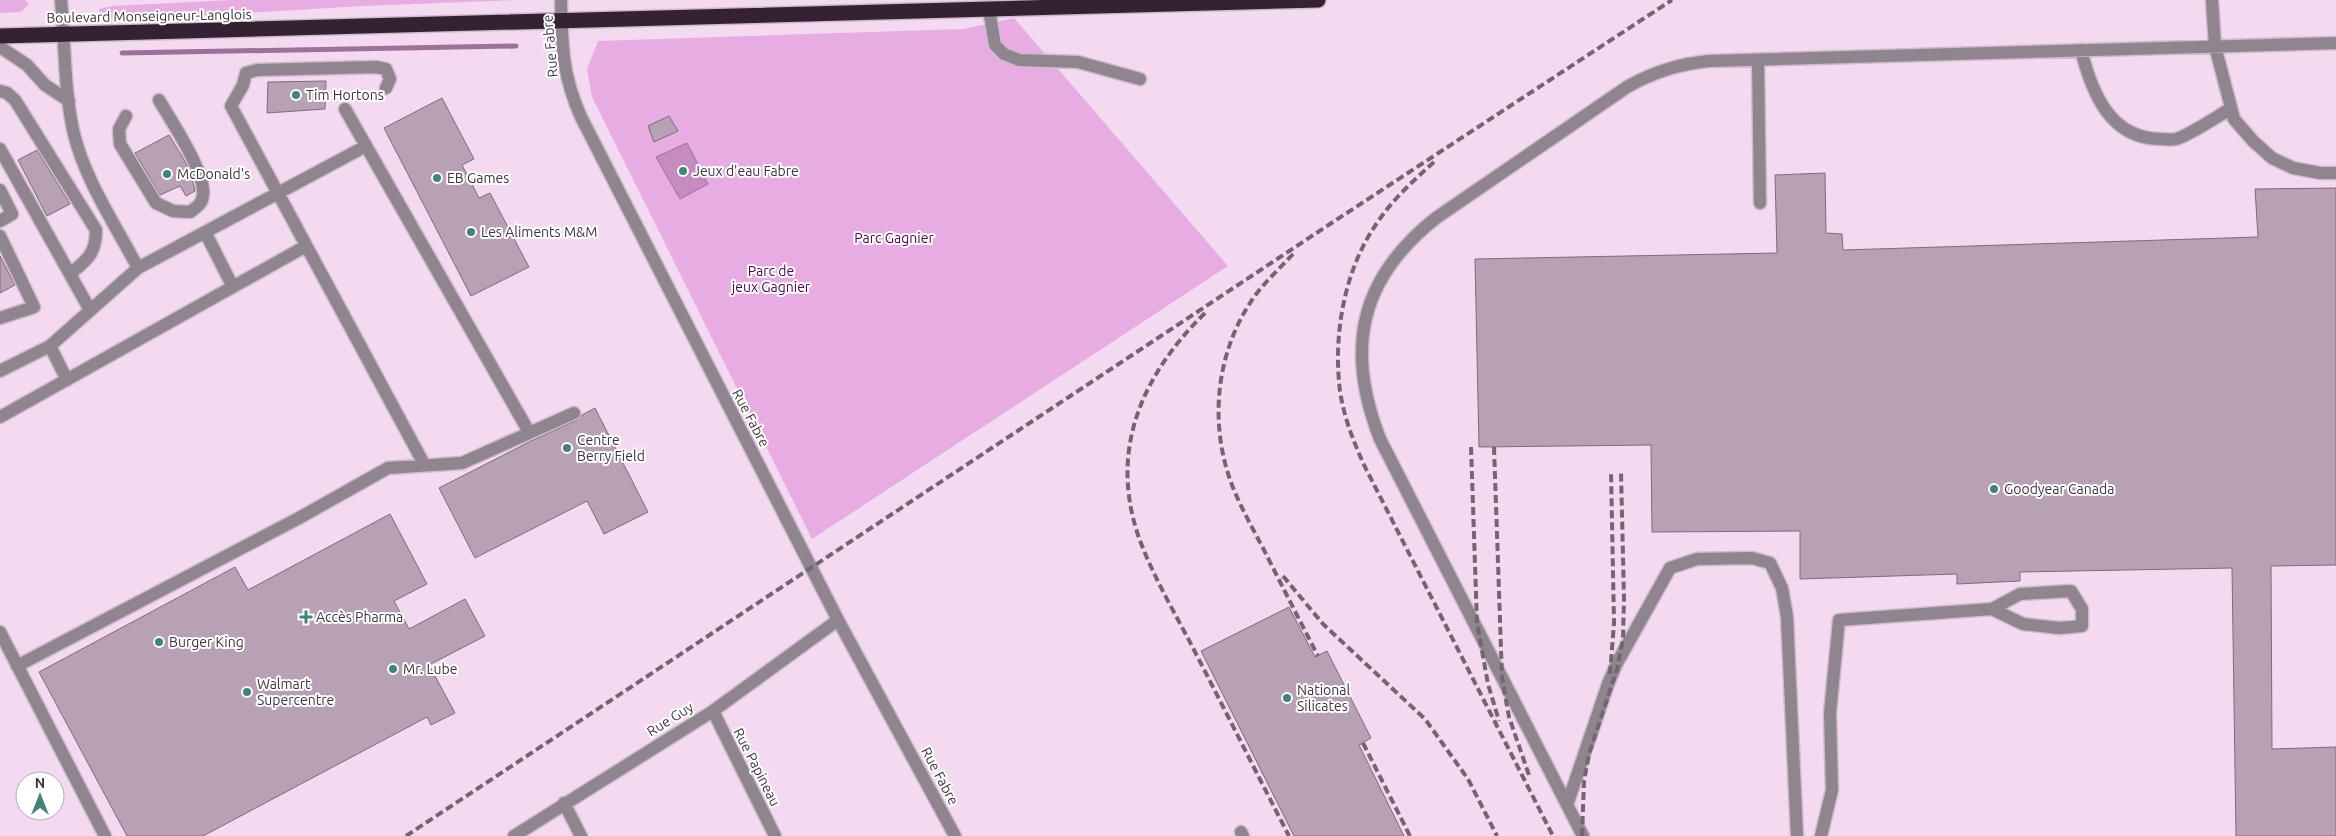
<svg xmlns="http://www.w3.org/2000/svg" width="2336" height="836" font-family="Ubuntu,sans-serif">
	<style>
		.green { fill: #e7ace1 }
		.water { fill: #c68bc1; stroke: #9d7199 }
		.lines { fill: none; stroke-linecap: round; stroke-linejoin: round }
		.stream { stroke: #9d7199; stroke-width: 5 }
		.building { fill: #b8a0b5; stroke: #806a7d }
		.minor-casing { stroke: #cfb9cc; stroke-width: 15 }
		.highway-casing { stroke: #cfb9cc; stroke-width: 18 }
		.minor { stroke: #8f858e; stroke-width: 12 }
		.highway { stroke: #342232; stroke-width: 15 }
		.rail { stroke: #736571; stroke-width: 4; stroke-dasharray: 8 4; stroke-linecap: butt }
		.poi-dot { fill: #428578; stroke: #fff; stroke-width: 2 }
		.labels { text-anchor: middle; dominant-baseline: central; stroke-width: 4; stroke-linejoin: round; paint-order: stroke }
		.street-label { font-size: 14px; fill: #3e343d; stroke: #fff }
		.poi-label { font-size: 14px; fill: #3e343d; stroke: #fff; text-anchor: start }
		.park-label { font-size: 14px; fill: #50044d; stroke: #fff }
	</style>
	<rect width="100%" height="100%" fill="#f3daf0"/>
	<path class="green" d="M0,0h25l4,4 -8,8 -21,1z
		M230,0h288l-156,6 -245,15 -16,-2 -2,-10 14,-3z
		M1014,18l214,248 -416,273 -220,-442 -5,-28 11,-28 366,-12z"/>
	<path class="water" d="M687,143l21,41 -28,15 -24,-42z"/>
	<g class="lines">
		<path class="stream" d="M122,53l394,-7"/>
	</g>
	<path class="building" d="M326,81l-1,28 -58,4 1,-31z
		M442,98l32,61 -12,6 17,33 11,-5 39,74 -58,29 -87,-168z
		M669,116l9,15 -24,11 -6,-16z
		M169,135l17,28 8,23 1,5 -9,5 -6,-10 -20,9 -25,-42z
		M37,150l33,54 -23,12 -29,-56z
		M1825,173l1,60 16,1 1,16 415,-13 -3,-48 81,-1v377l-65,1 1,183 64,-2v89h-100l-4,-268 -212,4v9l-63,3v-10l-157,5v-48l-148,1 -1,-87 -172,2 -4,-188 302,-6 -2,-78z
		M0,256l15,29 -15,8z
		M595,408l53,104 -44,22 -17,-33 -112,57 -36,-70 92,-47 46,-21 5,-5z
		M390,514l37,70 -33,17 15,28 56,-30 20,37 -56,29 26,48 -24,12 -4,-8 -224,119h-76l-88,-164 196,-105 13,23z
		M1289,607l26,50 12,-6 44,87 -12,7 45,91h-110l-93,-185z"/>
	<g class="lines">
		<defs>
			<path id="minor" d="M61,0c4,43 3,87 12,130 11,49 42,94 65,138
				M561,0c1,45 1,75 20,117l257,503 117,216
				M2212,0l3,46 19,73 19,22 19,17 21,10 27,5h16
				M989,9l6,36 9,9 15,6 59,2 62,17
				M0,47l27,18 18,20 24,16
				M2081,50c11,43 29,89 80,89 5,0 11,1 15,0 12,-3 42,-23 54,-30
				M1758,60l2,143
				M386,88l4,-9 -4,-10 -10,-2 -119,3 -11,3 -3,12 -12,21 193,358
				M0,91l7,2 8,7 81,130c0,24 -9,30 -26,44
				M345,109l184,323
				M126,116l-7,13 1,15 36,59 17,8 17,1c7,-5 13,-9 13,-18 2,-23 -32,-73 -44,-94
				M0,149l90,161
				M0,190l12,24 -12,7
				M205,232l28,55
				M0,236l34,71 -34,11
				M50,346l17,34
				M0,371l50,-25 88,-78 228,-122
				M0,417l306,-171
				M0,632l105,204
				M17,666l282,-148 89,-50 74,-5 112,-50
				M713,711l62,125
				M564,803l17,33
				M1567,805l41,-121 9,-21 53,-95 27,-9 55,-1 18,5 12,25 5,29 10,219
				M1241,832l2,4
				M514,836l199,-125 125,-91
				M1583,836l-203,-397c-35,-90 -21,-160 56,-221l191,-131c26,-15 51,-23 82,-26l627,-18
				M1821,836l11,-46 -2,-77 9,-93 153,-11 28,-15 51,-3 11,18v17l-23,2 -36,-4 -31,-15"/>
			<path id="highway" d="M0,36l1318,-36"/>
		</defs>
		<use href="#minor" class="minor-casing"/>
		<use href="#highway" class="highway-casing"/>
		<use href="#minor" class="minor"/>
		<use href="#highway" class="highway"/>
		<path class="rail" d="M1434,162c-20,18 -42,38 -57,61 -33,47 -44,112 -37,168 4,27 14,52 25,76l188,369
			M1293,254c-12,13 -25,25 -36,39 -41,55 -49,129 -25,192 9,23 21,44 32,65 18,36 36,71 54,106
			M1205,313c-62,61 -96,135 -67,222 14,40 37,78 56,115 32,62 63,124 95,186
			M1471,447l6,176 11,61 11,37
			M1494,447l8,231 7,39 21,61
			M1283,576l40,48 102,95 43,60 29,57
			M1610,674l4,-51 -3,-152
			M1363,743l47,93
			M406,836l924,-612 342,-224
			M1582,836l2,-55 5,-27 28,-85 6,-30 1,-40 -3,-127"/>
	</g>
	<g class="poi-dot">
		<circle cx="296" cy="95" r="5"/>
		<circle cx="683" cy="171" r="5"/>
		<circle cx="167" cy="174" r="5"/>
		<circle cx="437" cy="178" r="5"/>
		<circle cx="471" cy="232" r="5"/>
		<circle cx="567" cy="448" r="5"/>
		<circle cx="1994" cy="489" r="5"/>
		<path d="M303.5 609.5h5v5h5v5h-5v5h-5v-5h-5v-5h5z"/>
		<circle cx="159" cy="642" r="5"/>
		<circle cx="393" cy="669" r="5"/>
		<circle cx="247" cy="692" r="5"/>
		<circle cx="1287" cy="698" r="5"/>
	</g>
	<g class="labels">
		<g class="street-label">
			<text transform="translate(149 16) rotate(-1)">Boulevard Monseigneur-Langlois</text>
			<text transform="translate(550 46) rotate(-95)">Rue Fabre</text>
			<text transform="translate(751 418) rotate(62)">Rue Fabre</text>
			<text transform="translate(670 719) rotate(-32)">Rue Guy</text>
			<text transform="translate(757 767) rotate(63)">Rue Papineau</text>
			<text transform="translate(940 776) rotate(62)">Rue Fabre</text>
		</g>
		<g class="poi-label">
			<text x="306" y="95">Tim Hortons</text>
			<text x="693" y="171">Jeux d'eau Fabre</text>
			<text x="177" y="174">McDonald's</text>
			<text x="447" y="178">EB Games</text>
			<text x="481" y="232">Les Aliments M&amp;M</text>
			<text x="577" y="440">Centre<tspan x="577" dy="16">Berry Field</tspan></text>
			<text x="2004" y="489">Goodyear Canada</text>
			<text x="316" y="617">Accès Pharma</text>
			<text x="169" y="642">Burger King</text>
			<text x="403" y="669">Mr. Lube</text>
			<text x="257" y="684">Walmart<tspan x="257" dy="16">Supercentre</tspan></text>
			<text x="1297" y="690">National<tspan x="1297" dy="16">Silicates</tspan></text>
		</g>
		<g class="park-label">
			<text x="894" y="238">Parc Gagnier</text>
			<text x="771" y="271">Parc de<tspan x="771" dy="16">jeux Gagnier</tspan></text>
		</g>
	</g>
	<g transform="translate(40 796)"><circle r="24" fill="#ffffff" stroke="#b2aeb1"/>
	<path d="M0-4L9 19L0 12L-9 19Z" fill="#428578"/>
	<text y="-8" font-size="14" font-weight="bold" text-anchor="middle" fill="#3e343d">N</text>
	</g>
</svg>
